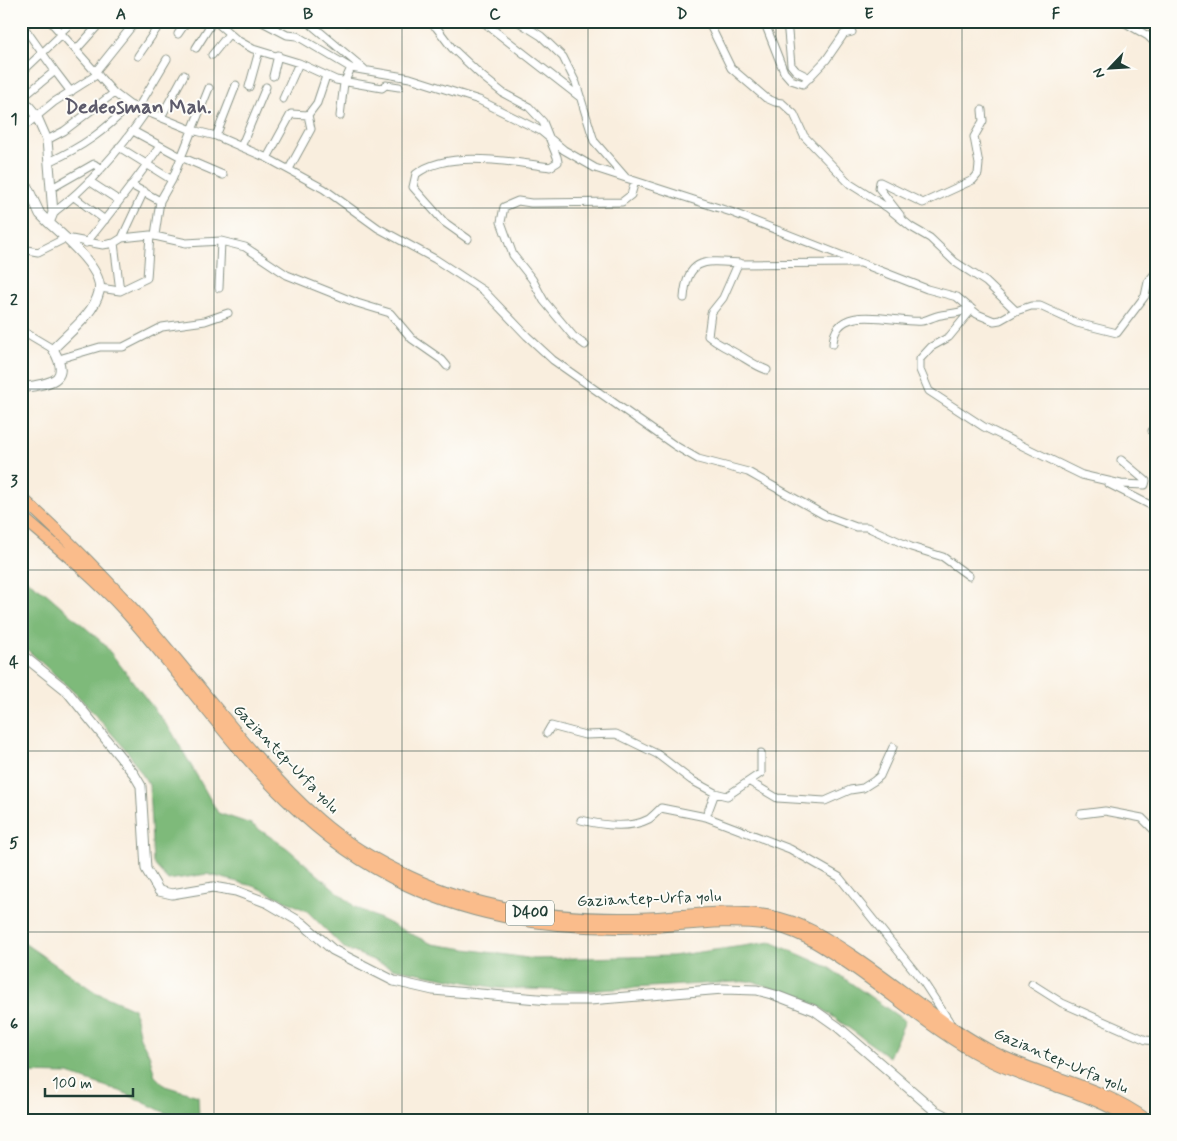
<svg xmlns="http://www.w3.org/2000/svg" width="1177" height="1141" font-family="Mynerve,sans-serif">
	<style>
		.forest { fill: #7eba7a; stroke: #4e7c57 }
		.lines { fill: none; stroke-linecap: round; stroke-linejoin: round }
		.minor-casing { stroke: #8c9689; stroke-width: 9 }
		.tertiary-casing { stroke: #8c9689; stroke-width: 11 }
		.trunk-casing { stroke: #8c9689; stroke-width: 13 }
		.minor { stroke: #fff; stroke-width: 7 }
		.tertiary { stroke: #fff; stroke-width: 9 }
		.trunk { stroke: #fabc8b; stroke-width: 11 }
		.grid { fill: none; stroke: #1f3d34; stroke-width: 1; stroke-opacity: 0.55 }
		.labels { text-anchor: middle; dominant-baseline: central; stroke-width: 4; stroke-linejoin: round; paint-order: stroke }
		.shield { fill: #fdfcf7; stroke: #62766e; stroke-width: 1 }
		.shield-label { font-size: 15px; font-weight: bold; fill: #1f3d34 }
		.street-label { font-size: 16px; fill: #1f3d34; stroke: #fdfcf7 }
		.district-label { font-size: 21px; font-weight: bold; fill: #5d5b6b; stroke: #fdfcf7 }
		.neatline { fill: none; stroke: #1f3d34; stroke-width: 2 }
		.grid-label { font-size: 16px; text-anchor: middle; font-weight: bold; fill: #1f3d34 }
	</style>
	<rect width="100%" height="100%" fill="#fdfcf7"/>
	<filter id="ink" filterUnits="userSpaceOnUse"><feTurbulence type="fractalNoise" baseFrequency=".02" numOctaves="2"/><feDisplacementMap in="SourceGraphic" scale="10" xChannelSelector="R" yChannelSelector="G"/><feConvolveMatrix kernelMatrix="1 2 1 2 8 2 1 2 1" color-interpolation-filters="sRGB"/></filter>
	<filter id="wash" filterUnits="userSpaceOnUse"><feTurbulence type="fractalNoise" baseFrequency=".0096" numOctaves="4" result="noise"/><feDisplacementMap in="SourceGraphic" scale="20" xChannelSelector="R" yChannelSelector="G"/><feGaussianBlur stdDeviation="1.12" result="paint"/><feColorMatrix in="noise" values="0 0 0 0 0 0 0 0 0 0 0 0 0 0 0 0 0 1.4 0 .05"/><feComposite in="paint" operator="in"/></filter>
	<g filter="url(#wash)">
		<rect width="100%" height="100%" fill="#f9eede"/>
		<path class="forest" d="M21,576l26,18 56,49 69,89 46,81 33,11 36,24 68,59 77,37 102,15 138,-3 99,-14 57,25 77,54 -16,36 -71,-51 -65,-25 -172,10 -84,-3 -105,-20 -48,-20 -37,-37 -50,-24 -50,-13 -39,6 -15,-17 -4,-78 -21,-33 -50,-56 -57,-52z
			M21,941l74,51 39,17 6,29 9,16 6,22 10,10 33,10 1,22 -29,-3 -50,-24 -52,-17 -47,-1z"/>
	</g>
	<g filter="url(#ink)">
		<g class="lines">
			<defs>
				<path id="minor" d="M50,21l64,72 16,12 62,25 24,6 51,22 57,31 54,39 57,31 49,32 43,45 26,24 121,85 24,14 50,13 76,43 32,12h11l44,20 32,10 26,19
					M215,21l22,19 16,9 46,14 37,17 46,8 4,-3 13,2
					M260,21l27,14 10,1 54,32 59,10 69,22 62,31 23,19 31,18 136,44 196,77 30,8 20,17 17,7 6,-1 16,-9 15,-5h9l37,17 40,10 28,-37 3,-14 8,-10
					M307,21l57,48
					M346,21l1,1
					M426,21l10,6 16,21 31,29 20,16 26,14 14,15 14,35 1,5 -8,5c-38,-5 -102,-18 -134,7l-3,13 31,35 24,17
					M482,21l99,77
					M517,21l24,15 22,21 13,26 18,58 32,37
					M708,21l23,47 35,30 9,4 7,1 12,11 10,22 46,48 38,24 23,19 19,11 25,24 31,20 30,29
					M764,21l20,51 7,8 12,4 23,-24 18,-26 8,-2
					M787,21l4,44 5,6 14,7
					M1122,21l26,15 8,8
					M21,23l34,48
					M60,33l13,-12
					M178,34l9,-13
					M196,48l17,-27
					M76,50l26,-29
					M212,55l17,-21
					M138,56l24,-35
					M96,71l40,-50
					M21,73l40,-38
					M273,76l5,-21
					M249,87l10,-36
					M22,98l33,-27 16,21
					M283,99l16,-36
					M138,108l29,-49
					M340,116l4,-33 7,-15
					M161,117l23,-42
					M21,129l33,-27 44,-28
					M133,131l48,26 42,18
					M216,136l20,-51
					M47,140l17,-9 50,-38
					M119,147l53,33
					M241,147l25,-60
					M267,158l24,-44 17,1
					M49,162c35,-16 54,-30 81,-57
					M289,169l22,-40 -3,-14 9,-12 9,-27
					M89,181l29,19
					M131,185l29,16
					M52,188l42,-24 7,5
					M74,197l31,23
					M53,213c37,-28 67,-63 93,-101
					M900,215l-21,-27 1,-6 43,21 50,-23 5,-6 1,-10 -5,-27 9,-16 -1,-11
					M155,235l5,-34 12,-21 37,-92
					M122,238l22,-47
					M86,243c26,-32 51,-64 74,-97
					M114,243l6,48
					M21,249l17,3 28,-14 37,7 11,-2 8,-5 28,-3 36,8 35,-2 24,6 42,28 70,28 33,10 22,26 30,21 5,6
					M100,288l20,3 27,-13 3,-43
					M219,288l2,-47
					M684,298c3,-42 23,-37 56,-35
					M972,309l-23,28 -18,10 -11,12v11l9,21 55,36 98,48 39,9 24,1 1,-4 -25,-21
					M21,330l32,19
					M833,344c2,-44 63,-20 89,-23 6,-1 12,-5 19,-6 11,-2 19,-1 29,-8
					M585,345l-12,-9 -29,-35 -12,-22 -19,-24 -12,-33 3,-15 14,-6 13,2 91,-1 9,-7 4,-14
					M76,354l-17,5 41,-12h23l39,-20 43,-6 23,-8
					M767,370c-14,-5 -23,-13 -35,-19 -10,-6 -15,-7 -24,-15l3,-23 12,-15 15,-34 120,-1
					M1152,431l4,-4
					M1109,484l47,24
					M547,733l4,-7 34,9 31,-1 41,20 34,26 24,13 12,3 34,-23v-20
					M750,782l27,16 48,3 25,-11 13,-2 11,-7 6,-5 13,-29
					M715,793l-9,24 84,32 49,28 85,106 25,38
					M1081,814l24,-3 37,7 14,14
					M581,820c20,5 49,9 68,-1 4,-3 8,-7 12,-11l45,9
					M1032,984l30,19 84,37 10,1"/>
				<path id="tertiary" d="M21,97l15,18 11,25 6,73 -4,10 -9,-9 -19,-40
					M21,388c28,-5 52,-5 32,-39 15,-16 41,-35 46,-57 6,-21 -35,-56 -50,-69
					M21,654l45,36 68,84 7,12 5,83 13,22 13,3 41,-7 23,4 32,12 34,20 31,27 61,31 39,9 117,10h40l133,-11 34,1 18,5 39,15 24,17 96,83 19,10"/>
				<path id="trunk" d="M21,497c54,49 104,100 150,156 48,57 92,118 148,167 27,24 59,42 91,57 74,35 157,44 238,41 40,-2 80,-9 121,-2 33,6 57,22 84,40 45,30 87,67 134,93 51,28 112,35 160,71
					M21,516c35,30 72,60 103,94 91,101 154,215 283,275 75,35 157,45 240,42 39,-2 79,-9 119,-3 32,5 56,22 83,40 44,30 89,70 136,94 47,25 103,32 147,62"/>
			</defs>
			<use href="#minor" class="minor-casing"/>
			<use href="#tertiary" class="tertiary-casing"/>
			<use href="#trunk" class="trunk-casing"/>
			<use href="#minor" class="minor"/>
			<use href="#tertiary" class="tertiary"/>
			<use href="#trunk" class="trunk"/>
		</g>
	</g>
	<path class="grid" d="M214,21v1099M402,21v1099M588,21v1099M776,21v1099M962,21v1099M21,208h1135M21,389h1135M21,570h1135M21,751h1135M21,932h1135"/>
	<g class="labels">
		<rect class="shield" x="506" y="900.5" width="48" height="25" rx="4"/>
		<g class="shield-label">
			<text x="530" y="913">D400</text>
		</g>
		<g class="street-label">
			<text transform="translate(286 759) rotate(46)">Gaziantep-Urfa yolu</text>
			<text transform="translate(649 899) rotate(-2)">Gaziantep-Urfa yolu</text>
			<text transform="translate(1061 1061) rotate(23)">Gaziantep-Urfa yolu</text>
		</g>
		<g class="district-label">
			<text x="138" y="107">Dedeosman Mah.</text>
		</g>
	</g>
	<rect width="1177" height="1141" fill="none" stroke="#fdfcf7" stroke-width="55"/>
	<g transform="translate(1110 68) rotate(245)" stroke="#fdfcf7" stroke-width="4" paint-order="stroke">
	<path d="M0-4L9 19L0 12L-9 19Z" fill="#1f3d34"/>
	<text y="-8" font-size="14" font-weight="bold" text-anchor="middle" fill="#1f3d34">N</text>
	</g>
	<path d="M45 1088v8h88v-8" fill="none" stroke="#1f3d34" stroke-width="2.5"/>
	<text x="52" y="1088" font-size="15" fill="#1f3d34" stroke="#fdfcf7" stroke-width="4" paint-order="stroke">100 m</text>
	<rect x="28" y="28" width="1122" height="1086" class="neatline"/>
	<g class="grid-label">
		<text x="121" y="19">A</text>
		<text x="308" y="19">B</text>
		<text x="495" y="19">C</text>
		<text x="682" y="19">D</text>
		<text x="869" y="19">E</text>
		<text x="1056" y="19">F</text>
		<text x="14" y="124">1</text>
		<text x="14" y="305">2</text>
		<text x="14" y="486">3</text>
		<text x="14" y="667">4</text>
		<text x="14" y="848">5</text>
		<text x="14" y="1029">6</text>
	</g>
</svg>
